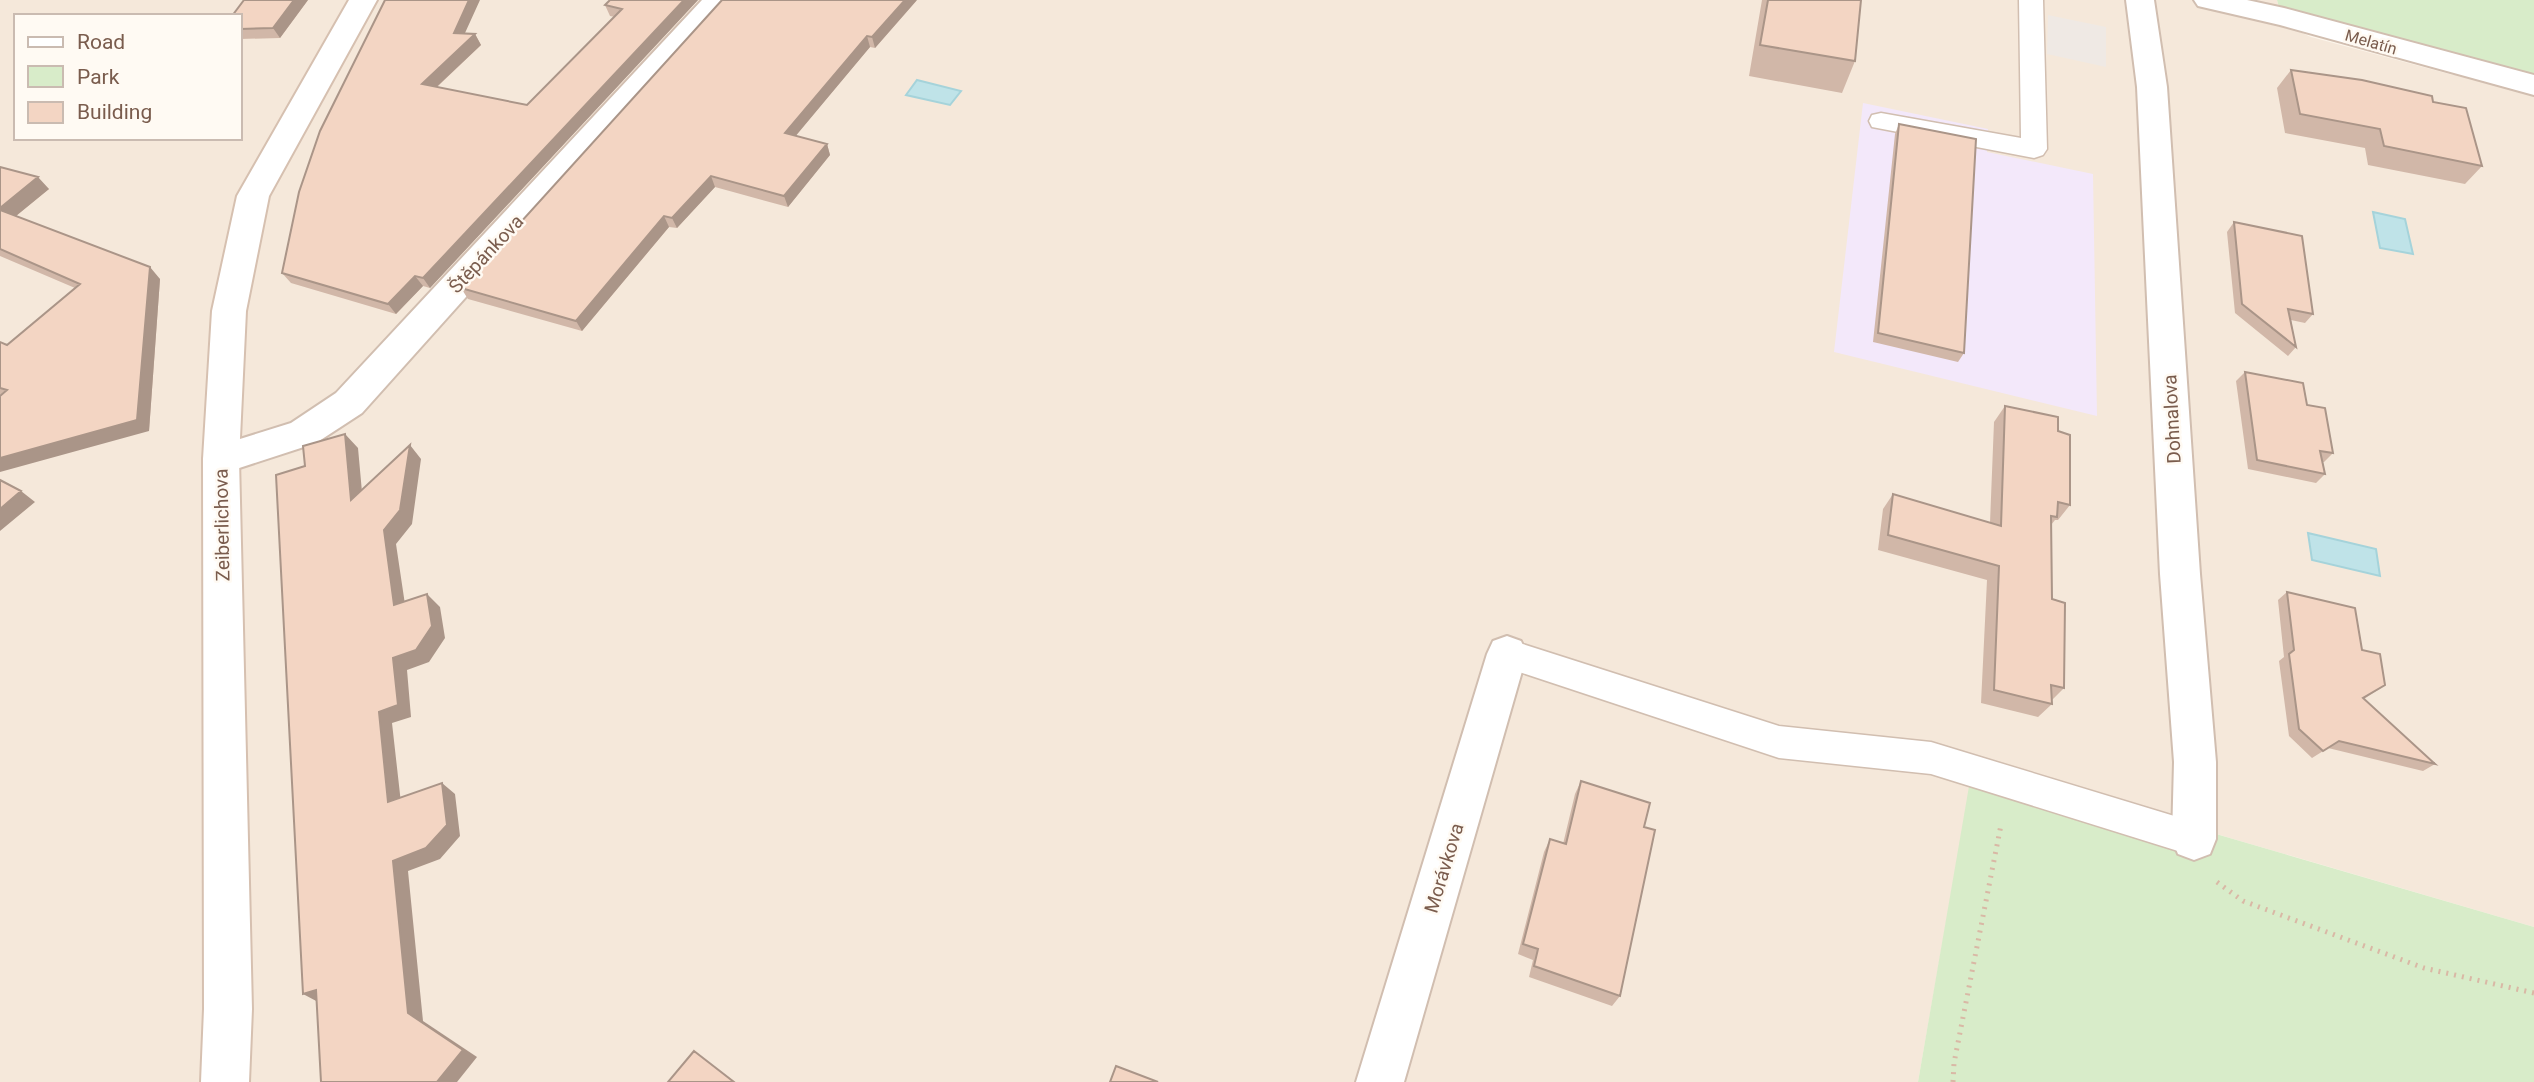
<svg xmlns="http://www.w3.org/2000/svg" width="2534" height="1082" font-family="Roboto,sans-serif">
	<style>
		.residential { fill: #f5e8da; fill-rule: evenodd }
		.industrial { fill: #efe9e4 }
		.education { fill: #f3e8fa }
		.green { fill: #d8ecc9 }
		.water { fill: #bfe3e8; stroke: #a5d3da; stroke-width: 2 }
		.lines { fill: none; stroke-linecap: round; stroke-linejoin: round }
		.lane-casing { stroke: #d1beb0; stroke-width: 3 }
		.street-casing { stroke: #d1beb0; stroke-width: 4 }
		.secondary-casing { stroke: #d6c0b0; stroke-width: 4 }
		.path { stroke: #d9b8a5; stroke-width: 5; stroke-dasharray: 2 6; stroke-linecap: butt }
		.lane { fill: #fff; fill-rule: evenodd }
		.street { fill: #fff; fill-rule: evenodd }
		.secondary { fill: #fff; fill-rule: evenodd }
		.wall { fill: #d1b7a8 }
		.shaded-wall { fill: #aa9588 }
		.building { fill: #f3d5c3; stroke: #aa9588; stroke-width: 2 }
		.labels { text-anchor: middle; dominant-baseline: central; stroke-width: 5; stroke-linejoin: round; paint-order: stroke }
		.far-street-label { font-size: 16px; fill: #7a5c4d; stroke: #fffaf3 }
		.street-label { font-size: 19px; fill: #7a5c4d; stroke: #fffaf3 }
	</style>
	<rect width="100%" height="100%" fill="#fdf6ec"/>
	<path class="residential" d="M0,0h2277l6,24 28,13 142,38 5,-3 76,18v837l-560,-164 -56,319h-1918zM16,16h224v122h-224z"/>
	<path class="industrial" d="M2048,15l58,12v40l-59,-13z"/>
	<path class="education" d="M1863,103l125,26 -1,23 106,22 4,242 -263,-64z"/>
	<path class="green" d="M2277,0h257v79l-254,-68z
		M1973,763l561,164v155h-616z"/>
	<path class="water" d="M917,80l44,11 -11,14 -44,-10z
		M2373,212l32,7 8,35 -33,-6z
		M2308,533l68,16 4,27 -68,-16z"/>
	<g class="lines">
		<defs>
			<path id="lane" d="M2019,0h24l4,149 -4,6 -9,3 -162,-31 -3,-6 3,-6 9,-2 140,25z
				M1507,639l272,87 152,16 263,80 13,5 5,12 -5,12 -13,5 -263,-82 -152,-16 -284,-94 -5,-10 5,-10z"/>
			<path id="street" d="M702,0h30l-370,413 -46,30 -95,31 -13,-5 -5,-10 5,-10 83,-26 45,-30z
				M2126,0h28l13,87 33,487 16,188v77l-6,15 -16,6 -16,-6 -6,-15 2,-77 -14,-188 -23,-487z
				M2194,0h53l37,8 250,67v20l-254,-70 -82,-19z
				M1507,636l14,5 6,13 -123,428h-48l131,-428 6,-13z"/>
			<path id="secondary" d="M349,0h28l-108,196 -23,115 -7,148 13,550 -3,73h-48l3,-73 -1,-550 9,-148 25,-115z"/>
		</defs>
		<use href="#lane" class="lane-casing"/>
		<use href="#street" class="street-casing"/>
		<use href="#secondary" class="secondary-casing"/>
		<path class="path" d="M2217,882l26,19 181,67 110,25
			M1953,1082l1,-19 47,-238"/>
		<use href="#lane" class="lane"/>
		<use href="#street" class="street"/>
		<use href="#secondary" class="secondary"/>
	</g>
	<path class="wall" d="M308,0l-28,38 -40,1v-23z
		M698,0l-268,288 -7,-2 -27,28 -105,-31 -9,-10 183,-240 10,1 6,11 -44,42 90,18 88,-88 -5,-1 -5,-11z
		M917,0l-42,48 -5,-1 -75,89 32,8 3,11 -42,52 -73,-20 -38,41 -8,-1 -87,104 -114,-32 -7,-11z
		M1762,0h99l-6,61 -13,32 -93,-17z
		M2291,70l142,32 49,64 -17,18 -97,-19 -3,-17 -80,-15 -8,-45z
		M1899,124l65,229 -6,9 -85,-20 22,-208z
		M0,167l49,22 -33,27 144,63 -11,152 -149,-36v-53l7,3 68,-57 -75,-32z
		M2234,222l79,92 -8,9 -14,-3 5,27 -8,9 -53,-43 -8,-81z
		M2245,372l62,33 26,48 -9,9h-1l2,12 -9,9 -68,-14 -12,-88z
		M2005,406l53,25 12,74 -12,15h-3l-4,5 1,74 12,89 -12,12v4l-14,13 -57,-14 6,-123 -109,-30 5,-41 10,-15 97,29 4,-101z
		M2287,592l75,58 23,35 -21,14 71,65 -12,7 -95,-23 -16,10 -23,-22 -10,-75 5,-4 -6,-57z
		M1581,781l63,46 -24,169 -8,10 -83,-29 4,-17 -15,-6 26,-102 6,-13 13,5 12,-50z"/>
	<path class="shaded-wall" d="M294,0h14l-28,38 -7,-10z
		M469,0h11l-20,44 -6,-11z
		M684,0h14l-268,288 -7,-10z
		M905,0h12l-42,48 -3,-11z
		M475,34l6,11 -52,49 -7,-10z
		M867,36l3,11 -81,97 -4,-11z
		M827,144l3,11 -42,52 -4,-11z
		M711,176l4,11 -38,41 -5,-10z
		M38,177l11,12 -38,31 -11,-10v-2z
		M664,216l5,11 -87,104 -6,-10z
		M150,267l10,12 -11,152 -149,41v-14z
		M415,276l8,10 -27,28 -8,-10z
		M345,434l13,14 6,66 -13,-14z
		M410,445l11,14 -9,65 -16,20 11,74 -13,-13 -10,-75z
		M21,491l14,11 -35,29v-22z
		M427,594l13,13 5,31 -16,24 -22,8 4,47 -19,6 10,89 -14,-10 -9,-90 14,-54z
		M442,783l13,11 5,42 -20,23 -32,12 15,150 54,36 -20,25h-20l-29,-69 -15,-152z
		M316,990l4,13 -17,-9z"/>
	<path class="building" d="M244,0h50l-21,28 -33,1v-13h-8z
		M385,0h84l-15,33 21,1 -53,50 105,21 95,-96 -17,-4 5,-5h74l-261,278 -8,-2 -27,28 -106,-31 17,-81 21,-61z
		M722,0h183l-33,37 -5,-1 -82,97 42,11 -43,52 -73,-20 -39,42 -8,-2 -88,105 -115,-33z
		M1768,0h93l-6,61 -95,-16z
		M2291,70l71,10 70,16 1,6 33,6 16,58 -98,-20 -4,-17 -80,-15z
		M1899,124l77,15 -12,214 -86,-20z
		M0,167l38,10 -38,31z
		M0,210l150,57 -13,153 -137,38v-62l7,-6 -7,-2v-46l7,3 73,-61 -80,-35z
		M2234,222l68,14 11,78 -25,-5 8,38 -54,-43z
		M2245,372l58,11 4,22 18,3 8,45 -13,-2 5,23 -68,-14z
		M2005,406l53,11v14l12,4v70l-12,-3 -1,15 -6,-1 1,83 13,4 -1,85 -13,-3 1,19 -58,-14 5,-124 -111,-31 5,-41 108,32z
		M345,434l6,66 59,-55 -10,65 -16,20 10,75 33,-11 5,32 -16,24 -23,8 5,47 -19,7 9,90 54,-19 5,42 -21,23 -33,13 15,152 55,37 -26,32h-116l-5,-92 -13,4 -27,-519 29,-9 -2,-20z
		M0,480l21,11 -21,18z
		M2287,592l68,16 7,42 18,4 5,31 -22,13 72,66 -96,-23 -16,10 -24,-22 -10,-75 5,-4z
		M1581,781l69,22 -6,24 11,3 -35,166 -86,-30 4,-17 -15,-5 27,-105 16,5z
		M694,1051l40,31h-66z
		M1116,1066l42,16h-48z"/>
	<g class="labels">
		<g class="far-street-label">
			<text transform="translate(2371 42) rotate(16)">Melatín</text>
		</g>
		<g class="street-label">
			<text transform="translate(486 254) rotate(-47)">Štěpánkova</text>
			<text transform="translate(2172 419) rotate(-93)">Dohnalova</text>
			<text transform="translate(222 525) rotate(-91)">Zeiberlichova</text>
			<text transform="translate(1444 868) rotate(-73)">Morávkova</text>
		</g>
	</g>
	<rect x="14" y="14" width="228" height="126" fill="#fffaf3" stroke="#cabbb1" stroke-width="2"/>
	<rect x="28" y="37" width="35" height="10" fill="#ffffff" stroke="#cabbb1" stroke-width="2"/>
	<text x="77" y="49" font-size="21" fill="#7a5c4d">Road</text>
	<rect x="28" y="66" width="35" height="21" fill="#d8ecc9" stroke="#cabbb1" stroke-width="2"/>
	<text x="77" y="84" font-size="21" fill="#7a5c4d">Park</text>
	<rect x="28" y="102" width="35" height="21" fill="#f3d5c3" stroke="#cabbb1" stroke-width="2"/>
	<text x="77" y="119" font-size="21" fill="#7a5c4d">Building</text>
</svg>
